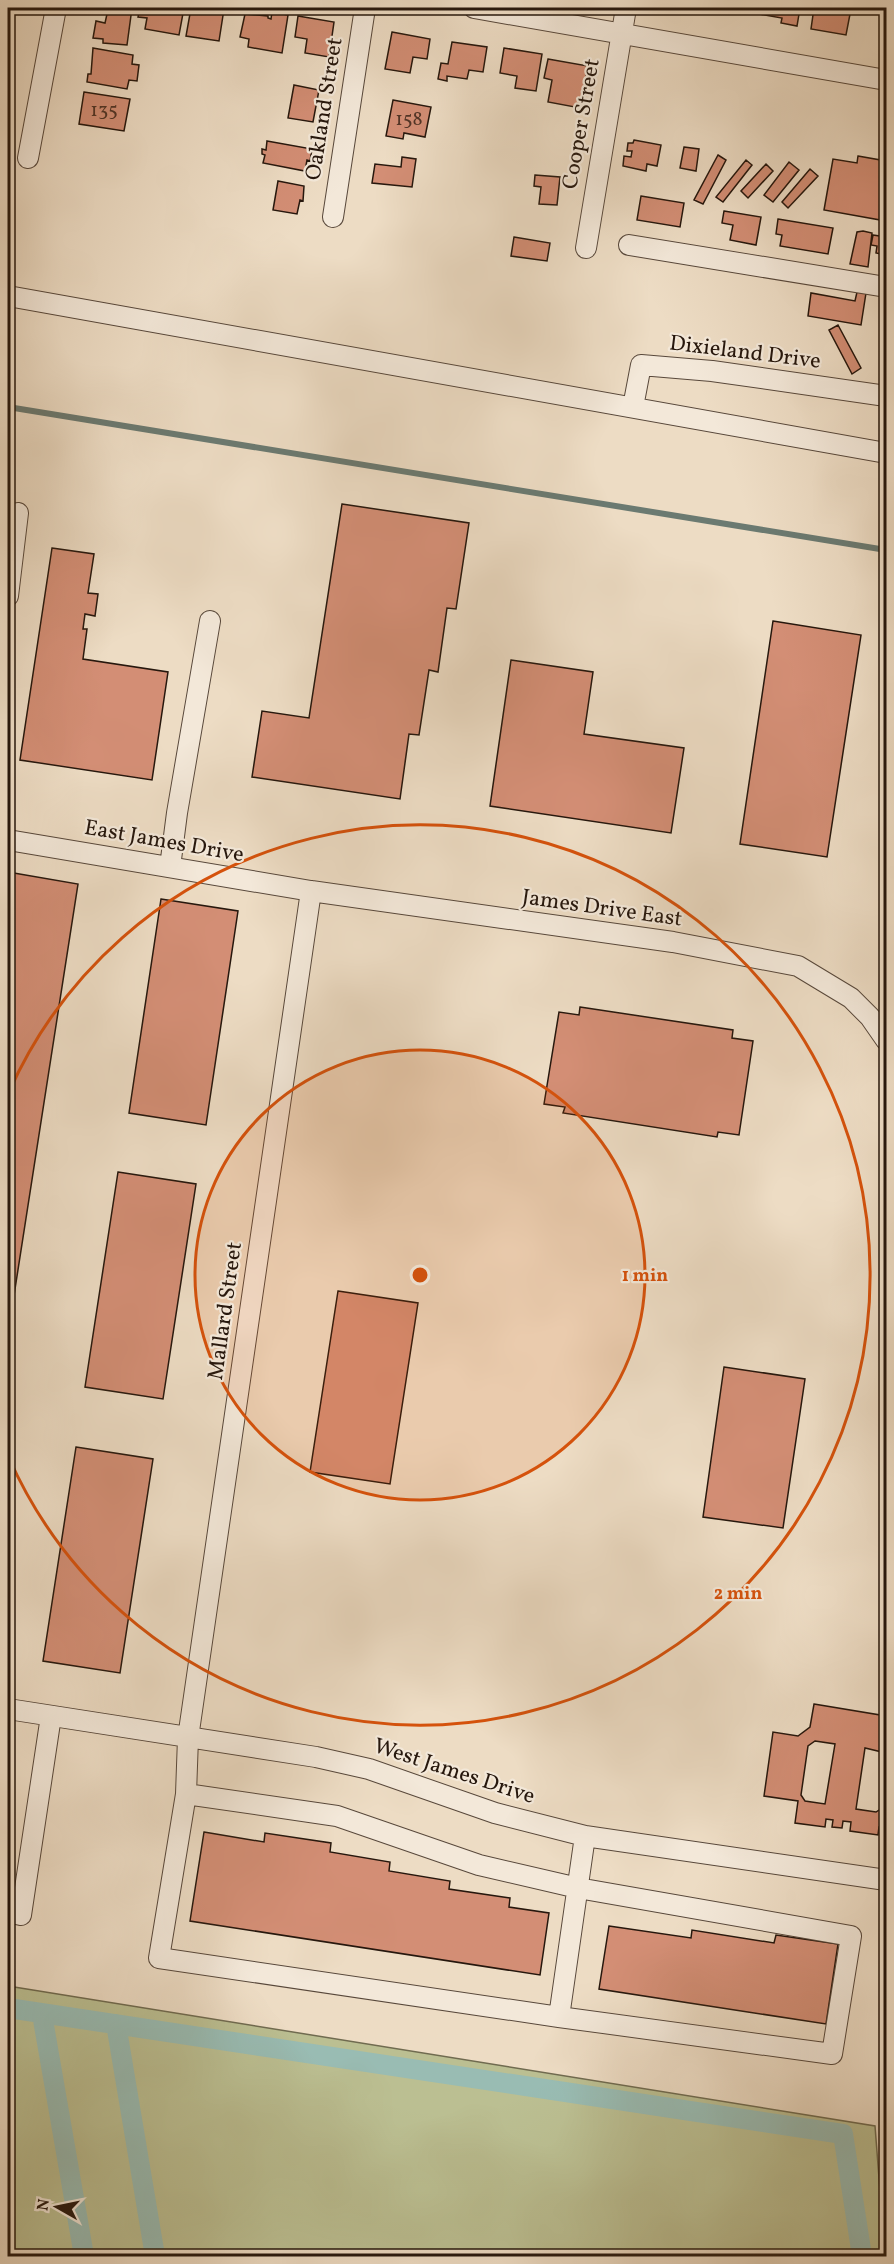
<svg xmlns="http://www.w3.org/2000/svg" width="894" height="2264" font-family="Vollkorn,serif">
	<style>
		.green { fill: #bbbf92; stroke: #706b50; stroke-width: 1.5 }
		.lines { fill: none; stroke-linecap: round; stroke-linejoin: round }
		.stream { stroke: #6b7a71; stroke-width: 6 }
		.canal { stroke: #99bcb3; stroke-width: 20 }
		.building { fill: #d38e75; stroke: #26170d; stroke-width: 1.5; fill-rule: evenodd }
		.minor-casing { stroke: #58483b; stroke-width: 22 }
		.minor { stroke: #f3e8d9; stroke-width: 20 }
		.ring { fill: none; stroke: #d5520c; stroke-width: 3 }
		.labels { text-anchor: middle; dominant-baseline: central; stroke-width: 4.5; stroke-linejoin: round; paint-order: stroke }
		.number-label { font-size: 20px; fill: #513527 }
		.street-label { font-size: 22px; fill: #26170d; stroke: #f3e8d9 }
		.centre { fill: #d5520c; stroke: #f3e8d9; stroke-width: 3 }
		.ring-label { font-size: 18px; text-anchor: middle; font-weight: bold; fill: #d5520c; stroke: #f3e8d9; stroke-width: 4.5; stroke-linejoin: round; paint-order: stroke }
	</style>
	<rect width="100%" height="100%" fill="#eddcc4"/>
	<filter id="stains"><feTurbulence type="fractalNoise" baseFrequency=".00333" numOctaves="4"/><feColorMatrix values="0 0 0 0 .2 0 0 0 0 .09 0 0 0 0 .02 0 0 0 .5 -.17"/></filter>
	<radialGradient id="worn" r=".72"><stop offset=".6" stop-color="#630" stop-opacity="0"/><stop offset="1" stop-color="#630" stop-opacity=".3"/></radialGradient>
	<path class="green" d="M8,1986l867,140 10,130h-877z"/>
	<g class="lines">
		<path class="stream" d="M8,407l878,143"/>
		<path class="canal" d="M8,2008l835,126 19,122
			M42,2014l42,242
			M116,2024l39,232"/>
	</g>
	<path class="building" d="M90,8h42l-5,37 -24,-2v-4l-10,-1 3,-17 9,2 2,-9 -18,-3z
		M140,8h44l-5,27 -34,-6 2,-11 -9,-1z
		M191,8l33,1 -5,32 -33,-5z
		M761,8h39l-3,18 -16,-3 1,-5 -23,-4z
		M814,8l37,1 -5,26 -35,-6z
		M272,12l16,3 -6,38 -34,-6 1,-8 -9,-2 5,-23 23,2v2l3,1z
		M298,16l36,6 -5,35 -24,-4 2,-14 -12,-2z
		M392,32l38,7 -3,20 -14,-2 -3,16 -25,-4z
		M452,42l35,5 -4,25 -14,-2 -2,9 -20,-3v5l-9,-2 3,-16 7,1z
		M93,48l40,7 -1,9 7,1 -2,16 -8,-1 -2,9 -40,-7 1,-8h3z
		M504,48l38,6 -6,37 -21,-3 2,-12 -17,-3z
		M548,59l40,7 -8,42 -32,-6 4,-22 -8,-2z
		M294,85l25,5 -6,32 -25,-4z
		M84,92l46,7 -6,32 -45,-7z
		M393,100l38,7 -6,30 -21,-4 -1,6 -17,-3z
		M634,140l27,5 -4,21 -10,-2 -1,7 -23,-5 1,-10 7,1 1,-6h-5l1,-8h5z
		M267,141l45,8 -2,12 -3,-1 -2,11 -42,-8 2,-8 -3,-1v-5l4,1z
		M684,147l15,2 -3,22 -16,-3z
		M718,155l8,5 -23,44 -9,-4z
		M858,156l28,5v60l-62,-11 9,-51 24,4z
		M402,157l14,2 -4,28 -40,-4 3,-19 26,3z
		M746,160l6,5 -29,37 -7,-5z
		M789,162l10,8 -26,32 -9,-7z
		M766,164l7,7 -25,27 -7,-7z
		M810,169l8,7 -30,32 -6,-6z
		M535,175l25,2 -3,28 -18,-1 2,-17 -7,-1z
		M278,181l26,5 -1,15 -3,-1 -3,14 -24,-4z
		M641,196l43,7 -4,24 -43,-7z
		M724,211l37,6 -5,28 -26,-5 3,-15 -11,-2z
		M778,219l55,9 -5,26 -48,-8 2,-11 -6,-1z
		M863,231l9,2 -4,34 -18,-3 7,-32z
		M873,235l13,2v18l-10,-2 1,-7 -6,-1z
		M514,237l36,6 -3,18 -36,-5z
		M857,292l9,1 -5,32 -53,-9 3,-23 44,8z
		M838,325l23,43 -9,6 -23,-44z
		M342,504l127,19 -13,86 -9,-1 -9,64 -9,-2 -10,65 -10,-1 -9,65 -148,-22 10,-66 47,7z
		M52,548l42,6 -6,39 10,1 -3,22 -10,-2 -2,15h4l-4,30 85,13 -16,108 -132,-20z
		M773,621l88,14 -34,222 -87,-13z
		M511,660l82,12 -9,62 100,14 -13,85 -181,-27z
		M8,872l70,12 -70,450z
		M161,899l77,12 -32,214 -77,-12z
		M580,1007l153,23 -1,8 21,3 -14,94 -21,-3 -1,5 -154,-24 2,-6 -21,-3 15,-92 20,3z
		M118,1172l78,12 -33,215 -78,-12z
		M338,1291l80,12 -28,181 -80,-12z
		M724,1367l81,12 -22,149 -80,-11z
		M76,1447l77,12 -33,214 -77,-12z
		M814,1704l72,12v37l-21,-5 -9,61 20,3 6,-4 4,-31v44l-7,6 -1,8 -28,-4 1,-9 -8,-1 -1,7 -10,-1 1,-7 -7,-1 -1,8 -30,-4 3,-22 -34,-5 9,-64 25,4 12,-9zM815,1741l20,3 -10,60 -20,-3 -4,-6 7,-49z
		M204,1832l60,10 1,-9 66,10 -1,9 60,10 -1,9 61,10 -1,8 61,9 -1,9 40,6 -9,62 -350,-54z
		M609,1926l82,12 1,-8 82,13 2,-8 62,9 -12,80 -227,-35z"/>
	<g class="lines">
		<defs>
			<path id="minor" d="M474,8l412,72
				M28,158l28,-150
				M333,217l32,-209
				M629,245l257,42
				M586,248l40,-240
				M8,296l878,157
				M633,407l8,-42 71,6 174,25
				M8,596l10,-83
				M8,840l303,51 362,51 125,24 53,32 19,19 16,23
				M170,867l7,-54 33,-192
				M8,1709l308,48 53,12 126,44 90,23 301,44
				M186,1794l151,22 142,49 99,23 273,48 -19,118 -273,-37 -400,-59z
				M186,1794l2,-56 123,-847
				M8,1912l13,3 30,-199
				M559,2017l26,-181"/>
		</defs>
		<use href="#minor" class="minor-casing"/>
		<use href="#minor" class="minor"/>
	</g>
	<circle cx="420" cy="1275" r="225" fill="#d5520c" fill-opacity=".12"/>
	<g class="ring">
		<circle cx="420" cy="1275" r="225"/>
		<path d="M9 1092A450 450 0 1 1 9 1458"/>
	</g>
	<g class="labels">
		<g class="number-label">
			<text x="104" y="111">135</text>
			<text x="409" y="120">158</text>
		</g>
		<g class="street-label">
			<text transform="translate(325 109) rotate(-81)">Oakland Street</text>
			<text transform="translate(582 124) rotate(-80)">Cooper Street</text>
			<text transform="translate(745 353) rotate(7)">Dixieland Drive</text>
			<text transform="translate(164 842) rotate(10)">East James Drive</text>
			<text transform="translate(602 909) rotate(8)">James Drive East</text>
			<text transform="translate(226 1311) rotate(-82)">Mallard Street</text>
			<text transform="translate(454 1772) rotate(18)">West James Drive</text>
		</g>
	</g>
	<circle cx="420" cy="1275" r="9" class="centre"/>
	<g class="ring-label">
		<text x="645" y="1281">1 min</text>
		<text x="738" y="1599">2 min</text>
	</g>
	<rect width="894" height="2264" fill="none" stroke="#eddcc4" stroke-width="30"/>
	<rect x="9" y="9" width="876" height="2246" fill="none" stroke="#26170d" stroke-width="3"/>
	<rect x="15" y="15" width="864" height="2234" fill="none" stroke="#26170d" stroke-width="1.5"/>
	<g transform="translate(57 2207) rotate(279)" stroke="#f3e8d9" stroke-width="4.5" paint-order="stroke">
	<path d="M0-4.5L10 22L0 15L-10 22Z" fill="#26170d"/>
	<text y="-9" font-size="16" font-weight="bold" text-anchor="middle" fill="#26170d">N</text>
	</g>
	<rect width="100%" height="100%" filter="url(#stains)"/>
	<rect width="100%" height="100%" fill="url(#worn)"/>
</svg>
